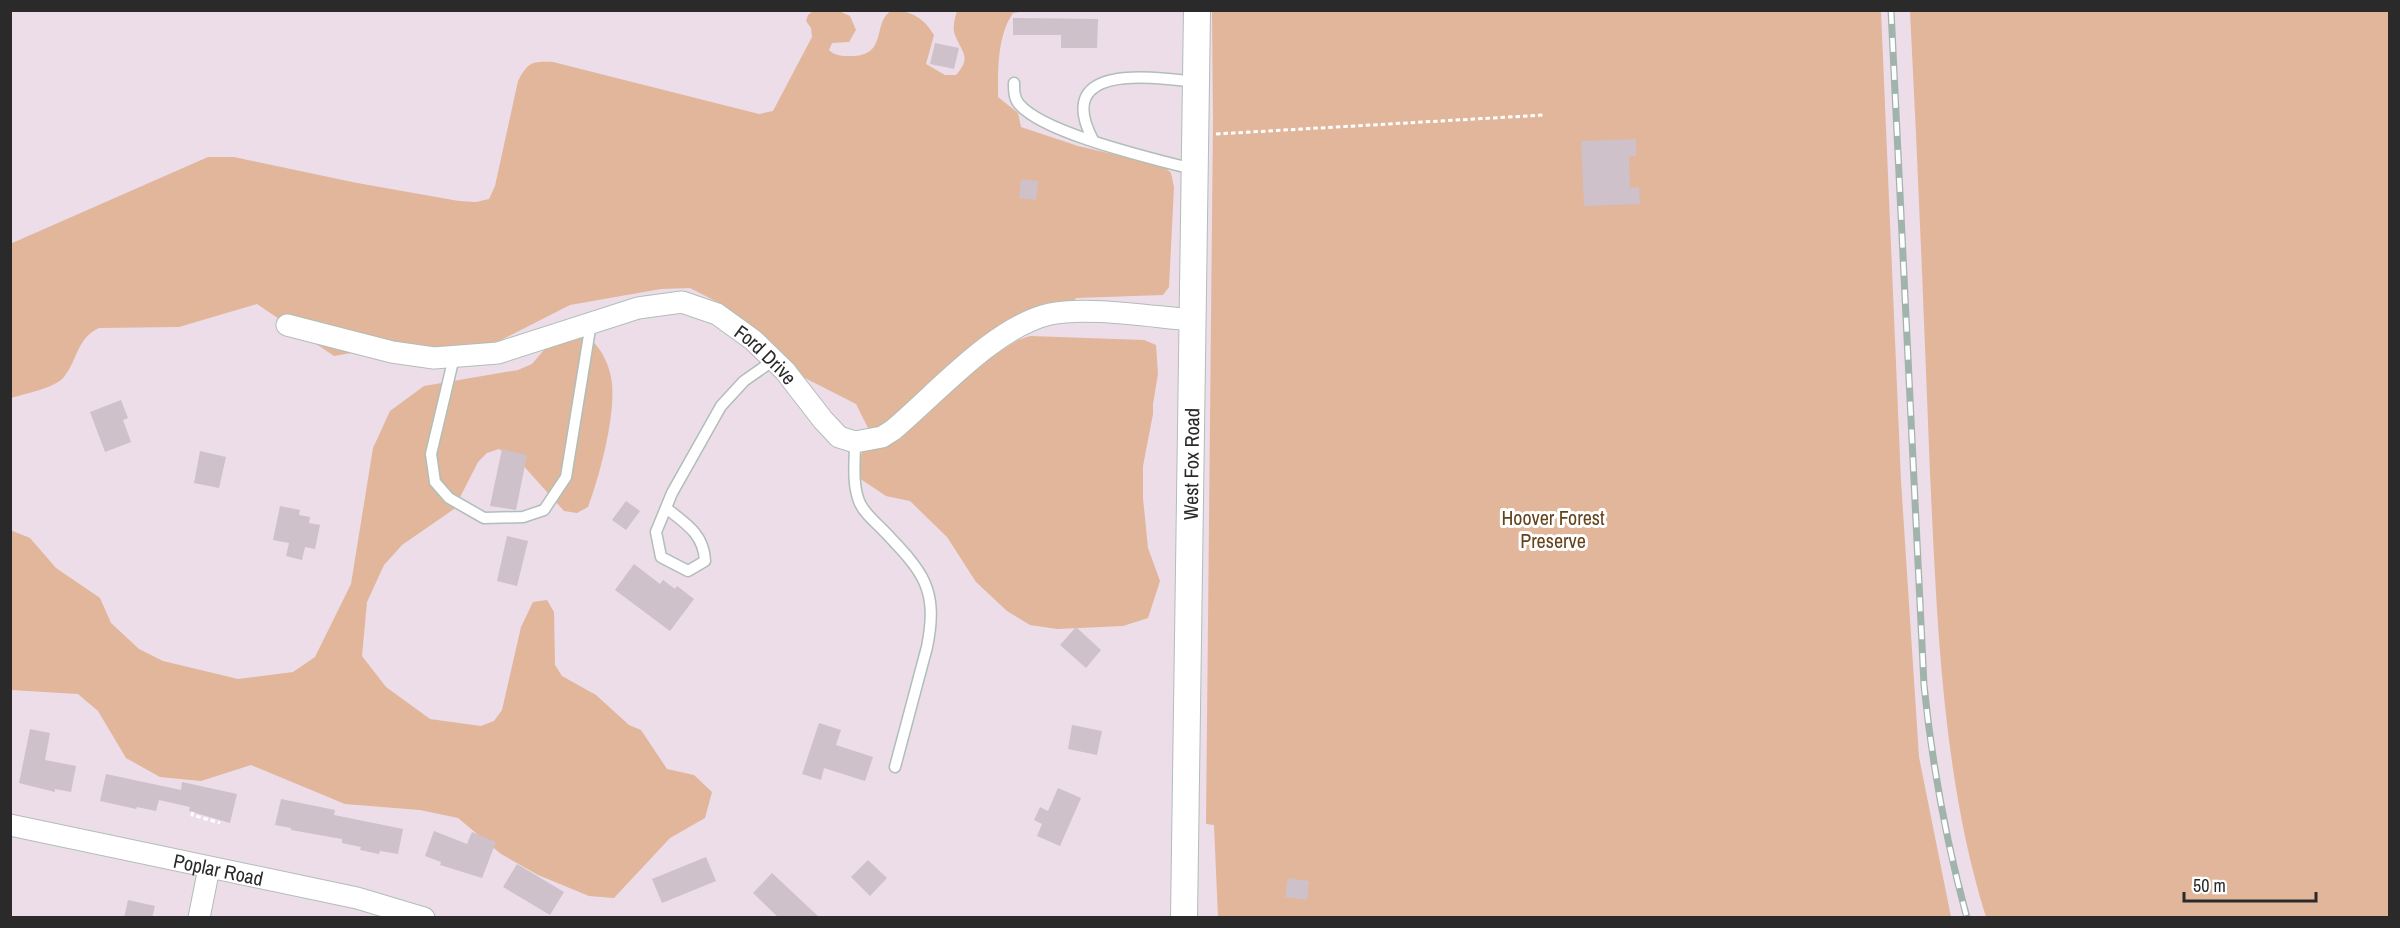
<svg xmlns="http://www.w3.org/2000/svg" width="2400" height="928" font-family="'Archivo Narrow',sans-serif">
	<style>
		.green { fill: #e1b69b }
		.building { fill: #cec1ca }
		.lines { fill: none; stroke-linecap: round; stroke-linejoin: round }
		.service-casing { stroke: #b0beb8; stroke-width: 13 }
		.minor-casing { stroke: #b0beb8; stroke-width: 23 }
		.tertiary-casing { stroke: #b0beb8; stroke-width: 28 }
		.path { stroke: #fff; stroke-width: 3; stroke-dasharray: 4.5 3; stroke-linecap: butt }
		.service { stroke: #fff; stroke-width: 10 }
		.minor { stroke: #fff; stroke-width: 21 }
		.tertiary { stroke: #fff; stroke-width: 26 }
		.rail-casing { stroke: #a0b4ac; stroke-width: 7 }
		.rail { stroke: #fff; stroke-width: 4.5; stroke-dasharray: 14; stroke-linecap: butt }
		.labels { text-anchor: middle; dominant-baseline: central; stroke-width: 6; stroke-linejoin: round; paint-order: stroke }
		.street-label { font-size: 20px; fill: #2a2a2a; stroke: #fff }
		.park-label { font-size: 20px; fill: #66421c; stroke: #fff }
	</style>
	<rect width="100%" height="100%" fill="#ecdde8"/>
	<path class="green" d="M892,10c19,1 32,8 42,25l-8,29 19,11h11c16,-18 6,-22 -1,-40 -3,-8 0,-17 2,-24h95h-25l-14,2c-16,23 -15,58 -15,84l20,16 3,14 57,19 86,20 7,7 3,14 -5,100 -6,8 -87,3 -6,7 -14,1 -72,55 34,-21 12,-4 114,4 12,5 2,29 -5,30v10l-10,52v32l5,50 12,33 -12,37 -25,8 -66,3 -27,-4 -23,-14 -31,-29 -29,-45 -37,-36 -24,-5 -27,-18 -1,-17 10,-20v-13l-12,-24 -57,-29 -27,-30 -47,-39 -35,-18 -29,1 -91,16 -71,36 -64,12 -50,-6 -51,9 -77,-52 -78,23 -80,1c-22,10 -21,31 -35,49 -9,11 -40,17 -53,21l-1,-154 198,-87h26l123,26 102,18 17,1 13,-3 6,-13 23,-105c10,-19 14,-20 35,-19l206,52 14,-3 39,-74 -1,-9 -5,-7 2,-6 5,-4h26l11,5 6,14 -7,12 -17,1 -3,7c6,6 13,6 22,6 38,0 20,-33 41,-46z
		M1212,11h669l20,470 18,276 32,160h-733l-4,-92 -8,-1 7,-705z
		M1910,11h479v906h-403c-44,-140 -49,-298 -56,-444 -6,-154 -12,-308 -20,-462z
		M575,336c4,1 11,1 14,3 13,8 22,30 23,45 3,34 -12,91 -24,123l-11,6 -13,-2 -44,-49 -21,-13 -12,4 -9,9 -24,47 -52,36 -18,20 -17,37 -5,54 24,31 44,32 51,7 13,-5 8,-11 19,-83 12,-25 14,-2 7,12 1,53 7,11 34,19 33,30 12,5 26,39 27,6 18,17 -7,26 -35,20 -56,60 -25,-2 -51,-21 -37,-21 -43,-36 -38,-8 -75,-6 -94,-39 -50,16 -41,-4 -34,-19 -28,-47 -20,-17 -67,-4 -1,-160 20,8 26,30 44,30 11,25 28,26 24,12 75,18 55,-7 22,-15 36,-73 22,-136 17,-37 34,-25 94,-16 14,-6 17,-20z"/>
	<path class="building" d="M1013,18l85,1 -1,29h-36v-13h-48z
		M935,43l24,5 -5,21 -24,-5z
		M1636,139v17h-7l1,32 9,-1 1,17 -56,2 -3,-65z
		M1021,179l17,2 -2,19 -17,-2z
		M121,400l7,18 -5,2 8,22 -26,10 -15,-40z
		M502,449l25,6 -11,55 -26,-4z
		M200,451l26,6 -7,31 -25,-5z
		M626,501l14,10 -14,19 -14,-10z
		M280,506l20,4 -1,5 11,2 -1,6 11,2 -5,24 -10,-2 -3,13 -16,-4 3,-13 -16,-3z
		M507,536l21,5 -11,45 -20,-5z
		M634,564l26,20 3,-4 12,9 2,-3 17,13 -24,32 -55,-41z
		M1076,627l25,23 -15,18 -26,-23z
		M819,723l22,7 -5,15 37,12 -8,24 -41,-13 -3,12 -19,-6z
		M1072,725l30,6 -5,24 -29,-6z
		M30,729l20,4 -5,27 31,6 -5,26 -16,-3v3l-36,-9z
		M106,774l75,16 1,-8 55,12 -7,29 -41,-12 1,-4 -31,-7 -3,11 -19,-4 -1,2 -36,-8z
		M1058,788l23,10 -21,48 -23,-10 5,-12 -8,-4 6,-13 8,4z
		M281,799l54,11 -1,5 69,14 -5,25 -18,-3 -1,3 -19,-4 1,-3 -19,-4v-4l-51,-9v-2l-16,-3z
		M434,831l33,13 5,-12 24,10 -14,36 -42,-13 1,-3 -16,-6z
		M706,857l10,24 -54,22 -10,-24z
		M868,860l19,18 -17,18 -19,-19z
		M517,864l47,28 -14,23 -47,-28z
		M772,873l48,45h-41l-26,-25z
		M1288,878l21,3 -2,19 -22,-3z
		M128,900l27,6 -3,12h-28z"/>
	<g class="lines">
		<defs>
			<path id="service" d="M1014,83c0,8 0,15 5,21 25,30 136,55 177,66
				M1093,140c-41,-78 60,-63 103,-58
				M454,357l-23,97 4,28 14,16 35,20 39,-1 21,-7 22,-33 25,-154
				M855,442c0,19 -3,41 4,59 4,11 15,20 23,28 40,42 57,58 45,118l-32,120
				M666,508c19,15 38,26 39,53l-17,10 -27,-14 -5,-25 16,-39 49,-87 23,-25 30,-21"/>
			<g id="minor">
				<path id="s1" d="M287,325l105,27 42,6 64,-5 140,-45 44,-6 35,12 36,26 32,31 38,49 16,17 16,5 27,-5 11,-7c44,-37 101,-103 157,-116 37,-8 103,3 142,6"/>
				<path id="s2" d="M10,825l347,73 67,20"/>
				<path d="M199,918l10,-50"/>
			</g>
			<g id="tertiary">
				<path id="s3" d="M1184,918l13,-908"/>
			</g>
		</defs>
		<use href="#service" class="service-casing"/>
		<use href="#minor" class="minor-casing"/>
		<use href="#tertiary" class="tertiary-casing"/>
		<path class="path" d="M1216,134l328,-19
			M193,812l-1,3 28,8"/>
		<use href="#service" class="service"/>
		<use href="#minor" class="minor"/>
		<use href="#tertiary" class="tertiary"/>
		<defs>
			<path id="rail" d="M1891,10l33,675c8,79 22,156 43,233"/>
		</defs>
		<use href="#rail" class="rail-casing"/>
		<use href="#rail" class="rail"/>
	</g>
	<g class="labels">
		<g class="street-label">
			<text stroke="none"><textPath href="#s1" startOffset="507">Ford Drive</textPath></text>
			<text stroke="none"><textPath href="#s3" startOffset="454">West Fox Road</textPath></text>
			<text stroke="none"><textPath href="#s2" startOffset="213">Poplar Road</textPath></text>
		</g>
		<g class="park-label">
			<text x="1553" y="517">Hoover Forest<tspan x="1553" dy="23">Preserve</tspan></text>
		</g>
	</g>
	<rect width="2400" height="928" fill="none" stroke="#2a2a2a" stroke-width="24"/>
	<path d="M2184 892v9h132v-9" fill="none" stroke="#2a2a2a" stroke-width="3"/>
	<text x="2193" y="892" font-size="18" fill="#2a2a2a" stroke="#ffffff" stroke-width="4.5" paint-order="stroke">50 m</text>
</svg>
